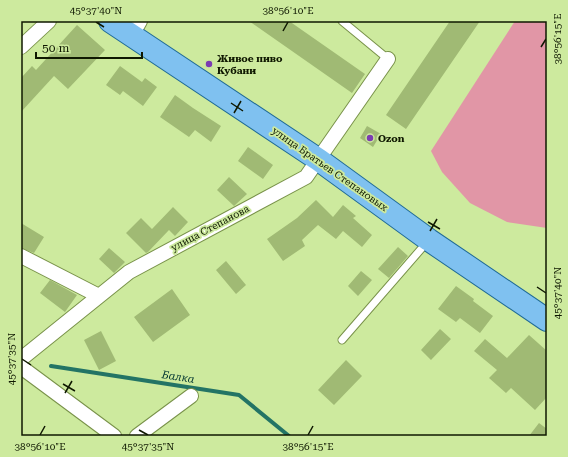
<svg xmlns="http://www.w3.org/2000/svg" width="568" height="457" font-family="'Roboto Serif',serif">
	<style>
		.green { fill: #e196a6 }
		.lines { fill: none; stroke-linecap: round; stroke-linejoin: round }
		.stream { stroke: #237465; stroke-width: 4 }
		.building { fill: #a0ba74 }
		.lane-casing { stroke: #79924a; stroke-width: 9 }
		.street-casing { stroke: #79924a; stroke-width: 16 }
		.primary-casing { stroke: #206b96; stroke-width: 24 }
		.lane { stroke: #fff; stroke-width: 7 }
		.street { stroke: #fff; stroke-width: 14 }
		.primary { stroke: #7fc1f0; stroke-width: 22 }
		.ticks { fill: none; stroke: #0f1800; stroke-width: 1.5 }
		.poi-dot { fill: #7b3cb1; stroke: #cdea9e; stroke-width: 1.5 }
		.labels { text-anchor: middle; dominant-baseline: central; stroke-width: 3.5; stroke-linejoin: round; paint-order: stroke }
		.poi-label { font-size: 10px; font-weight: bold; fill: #0f1800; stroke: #cdea9e; text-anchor: start }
		.street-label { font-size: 10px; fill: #0f1800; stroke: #cdea9e }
		.water-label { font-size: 11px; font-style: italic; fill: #013531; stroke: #cdea9e }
		.neatline { fill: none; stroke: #0f1800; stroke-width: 1.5 }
		.ticks-label { font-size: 10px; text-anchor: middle; fill: #0f1800 }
	</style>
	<rect width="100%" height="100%" fill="#cdea9e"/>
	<path class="green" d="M515,21h32v207l-40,-6 -37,-19 -28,-31 -11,-21z"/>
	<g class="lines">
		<path class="stream" d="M51,366l188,29 50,41"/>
	</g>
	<path class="building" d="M249,21h40l76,53 -13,19z
		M450,21h30l-74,108 -20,-14z
		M77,25l28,25 -37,39 -14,-13 -33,36v-34l11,-12 4,4z
		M120,66l22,16 3,-4 12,9 -14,19 -20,-15 -3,4 -14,-10z
		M175,95l18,13 28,18 -10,16 -16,-12 -6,7 -29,-20z
		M367,126l14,8 -8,13 -13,-9z
		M248,147l25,18 -10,14 -25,-18z
		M229,177l18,17 -13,12 -17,-16z
		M316,200l17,17 10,-12 13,11 -3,2 19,17 -10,12 -19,-16 -7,8 -18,-14 -16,15 3,6 -22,15 -16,-22 30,-21z
		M173,207l15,15 -13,14 -6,-6 -21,22 -2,1 -20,-20 15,-15 11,11z
		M21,223l23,14 -10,16 -13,-5z
		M398,247l10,9 -19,22 -11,-9z
		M109,248l16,14 -11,11 -15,-14z
		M226,261l20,24 -10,9 -20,-24z
		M361,271l11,9 -14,16 -10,-10z
		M50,280l27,15 -12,17 -25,-19z
		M456,286l18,13 -1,2 20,15 -13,17 -20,-15 -4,4 -18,-13z
		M172,289l18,26 -37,27 -19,-25z
		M440,329l11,10 -20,21 -10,-10z
		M101,331l15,30 -17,9 -15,-30z
		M529,335l18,16v46l-12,13 -24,-22 -5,5 -17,-15 8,-8 -23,-19 11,-12 22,19z
		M346,360l16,16 -28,29 -16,-15z
		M539,423l8,6v7h-18z"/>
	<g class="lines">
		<defs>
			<path id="lane" d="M342,21l46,38
				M342,340l86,-99"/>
			<path id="street" d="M132,35l8,-14
				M21,47l28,-26
				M21,256l78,40
				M21,359l108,-87 177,-95 82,-118
				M21,367l93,69
				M137,436l54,-40"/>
			<path id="primary" d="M110,21l209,139 110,80 118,80"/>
		</defs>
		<use href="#lane" class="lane-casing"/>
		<use href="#street" class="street-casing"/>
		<use href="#primary" class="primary-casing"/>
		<use href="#lane" class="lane"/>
		<use href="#street" class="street"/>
		<use href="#primary" class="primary"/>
	</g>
	<path class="ticks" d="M96,22l8,5M283,31l5,-9M541,47l5,-8M231,103l12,8M234,113l7,-12M428,222l12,7M430,231l7,-12M537,287l9,6M22,359l9,6M63,384l12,7M65,393l7,-12M139,430l9,5M40,435l5,-9M308,435l5,-9"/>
	<g class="poi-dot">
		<circle cx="209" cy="64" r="4"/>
		<circle cx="370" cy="138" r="4"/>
	</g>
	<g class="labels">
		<g class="poi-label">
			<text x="217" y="58">Живое пиво<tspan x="217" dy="12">Кубани</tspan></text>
			<text x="378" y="138">Ozon</text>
		</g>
		<g class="street-label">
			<text transform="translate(330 169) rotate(35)">улица Братьев Степановых</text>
			<text transform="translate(210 228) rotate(-28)">улица Степанова</text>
		</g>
		<g class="water-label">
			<text transform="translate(178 377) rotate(9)">Балка</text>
		</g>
	</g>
	<rect width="568" height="457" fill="none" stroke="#cdea9e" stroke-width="44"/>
	<path d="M36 52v6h106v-6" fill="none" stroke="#0f1800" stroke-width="2"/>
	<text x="42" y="52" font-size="12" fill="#0f1800" stroke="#cdea9e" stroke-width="3" paint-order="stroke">50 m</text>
	<rect x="22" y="22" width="524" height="413" class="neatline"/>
	<g class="ticks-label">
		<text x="96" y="14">45°37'40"N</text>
		<text x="288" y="14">38°56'10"E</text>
		<text transform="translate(557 39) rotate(-90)" y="4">38°56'15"E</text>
		<text transform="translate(557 293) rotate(-90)" y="4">45°37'40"N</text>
		<text transform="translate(11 359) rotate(-90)" y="4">45°37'35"N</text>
		<text x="40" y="450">38°56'10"E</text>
		<text x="148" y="450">45°37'35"N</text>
		<text x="308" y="450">38°56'15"E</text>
	</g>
</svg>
